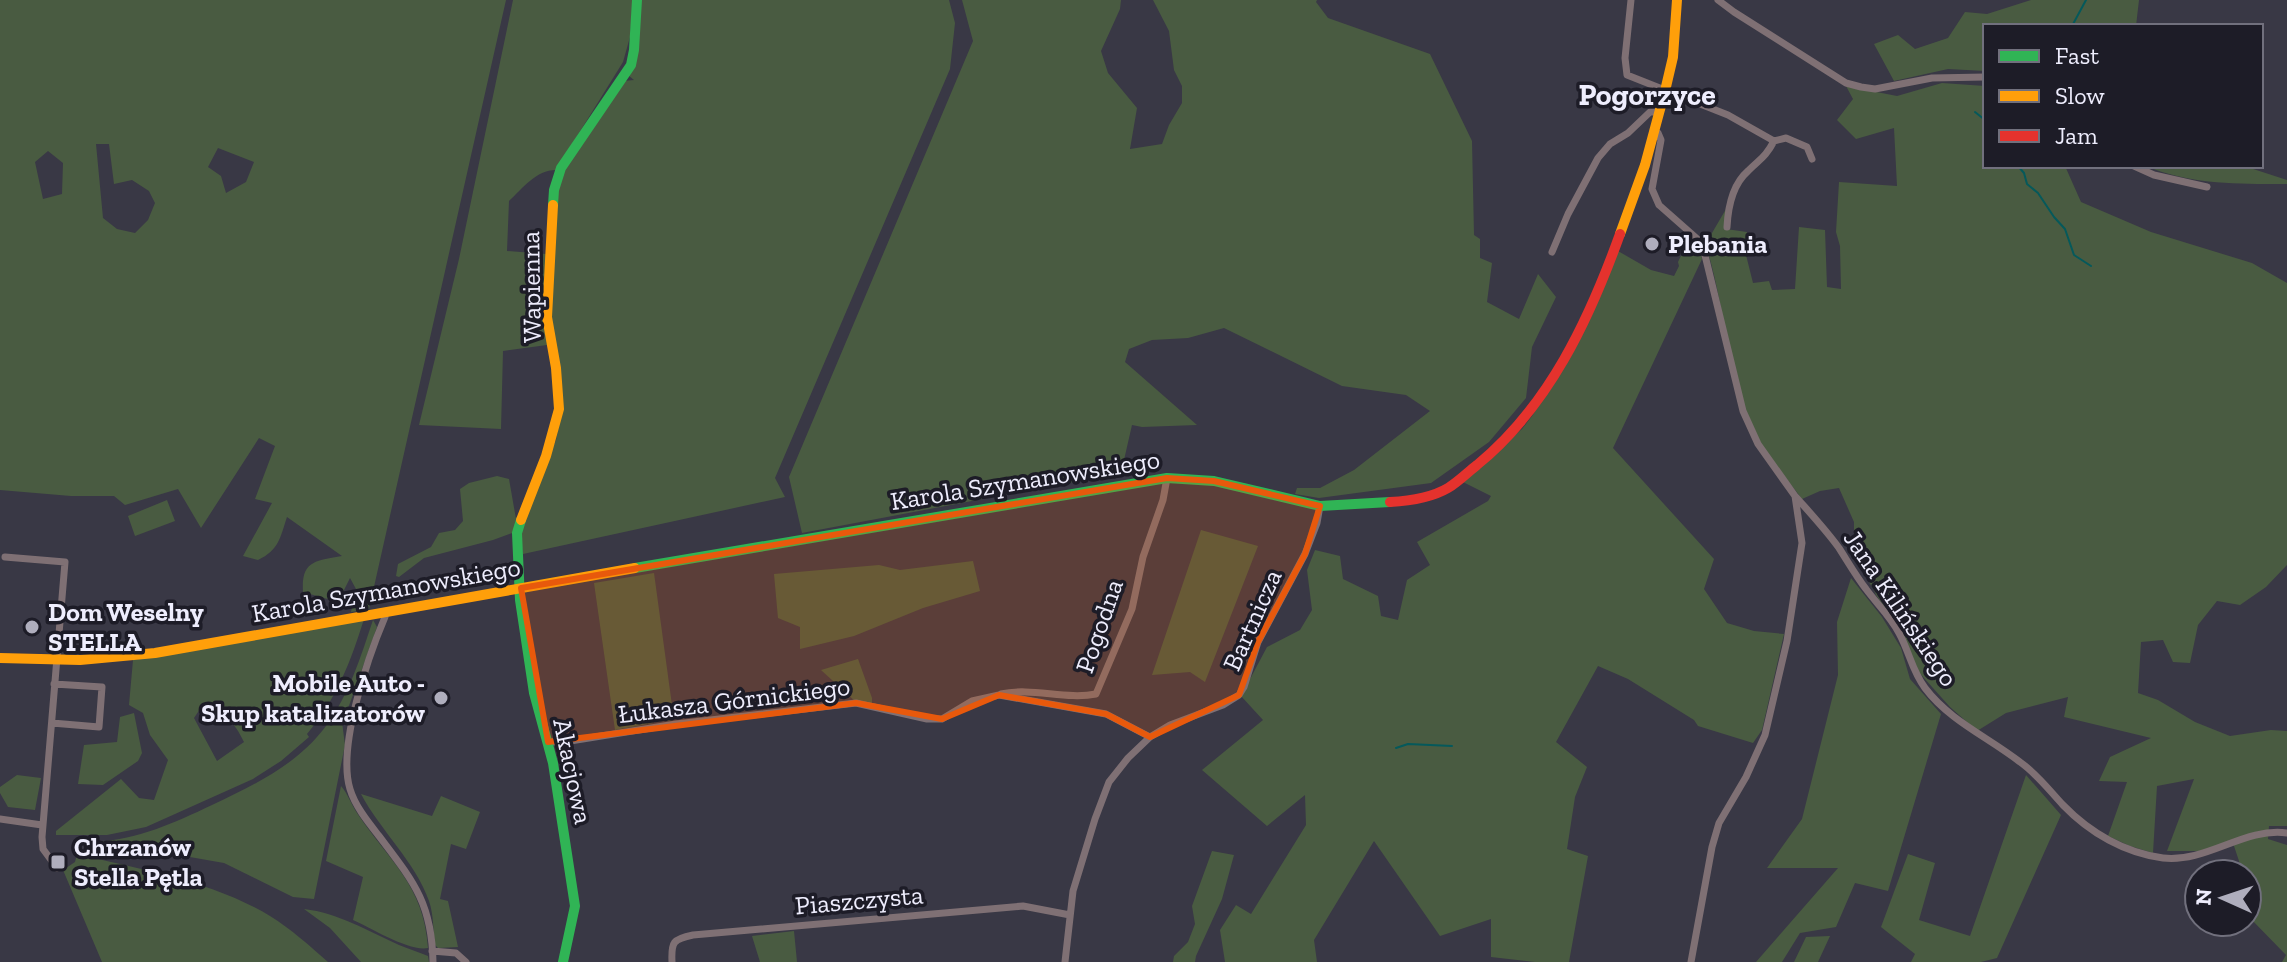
<svg xmlns="http://www.w3.org/2000/svg" width="2287" height="962" font-family="'Zilla Slab',serif">
	<style>
		.green { fill: #495b41; fill-rule: evenodd }
		.lines { fill: none; stroke-linecap: round; stroke-linejoin: round }
		.stream { stroke: #05595b; stroke-width: 2 }
		.street { stroke: #7f7074; stroke-width: 7 }
		.fast { stroke: #30b455; stroke-width: 10 }
		.slow { stroke: #ff9f0a; stroke-width: 10 }
		.jam { stroke: #e5322d; stroke-width: 10 }
		.marked { fill: #e8590c; fill-opacity: 0.2; stroke: #e8590c; stroke-width: 6; stroke-linejoin: round }
		.poi-dot { fill: #afaebd; stroke: #1d1c27; stroke-width: 3 }
		.labels { text-anchor: middle; dominant-baseline: central; stroke-width: 7; stroke-linejoin: round; paint-order: stroke }
		.poi-label { font-size: 26px; font-weight: bold; fill: #eeedfd; stroke: #1d1c27; text-anchor: start }
		.street-label { font-size: 26px; fill: #eeedfd; stroke: #1d1c27 }
		.quarter-label { font-size: 30px; font-weight: bold; fill: #eeedfd; stroke: #1d1c27 }
	</style>
	<rect width="100%" height="100%" fill="#393845"/>
	<path class="green" d="M0,0h506l-137,609 -18,3 5,-23 -6,-11 -12,24 -35,-10c-2,-32 13,-31 39,-36l-55,-39c-7,21 -8,33 -29,43l-15,-4 29,-53 -17,-4 20,-53 -16,-8 -58,90 -23,-39 -53,16 -11,-9h-43l-71,-6zM96,144h13l5,40 18,-4 17,11 6,12 -7,17 -13,13 -18,-4 -14,-11zM218,148l36,14 -8,20 -20,11 -5,-17 -13,-9zM48,151l15,12 -1,31 -19,5 -8,-37z
		M513,0h120l-3,37 -7,25 -67,108c-20,0 -33,18 -47,31l-2,50 39,3 1,91 -44,6 -2,78 -82,-4 40,-166z
		M639,0h310l6,23 -5,46 -175,409 10,19 -262,57 -3,-21 5,-21 31,-72 6,-31 -11,-95 6,-125 7,-19 60,-89 10,-1 -6,-5z
		M962,0h159l-1,9 -19,42 7,22 29,35 -7,41 32,-5 7,-19 13,-22v-17l-8,-16 -5,-39 -16,-31h164l-1,2 12,16 102,36 42,87 2,94 6,4v19l12,5 -5,39 32,17 19,-45 18,23 -24,50 -6,51 -37,44 -58,41 -112,15 -24,-4 2,-6h23l34,-18 76,-59 -24,-16 -64,-9 -118,-58 -36,10 -36,2 -23,9 -4,13 72,63 -55,2 -10,-2 -11,48 -319,60 -13,-56 184,-436z
		M2031,0h108l-3,26h-151v45l-37,-2 -54,12 -20,-37 24,-9 17,14 33,-11 17,-26 22,2z
		M1942,83l43,3v80h80l16,36 70,30 101,31 35,20v282l-21,22 -26,18 -23,-4 -19,24 -8,38 -17,-1 -10,-22 -22,2 -3,51 20,7 37,22 35,14 41,-6 16,1v95h-18l-1,13 19,6v117h-5l4,-7 -37,-38 -2,-43h-11l5,-7 -9,-27 -30,11h-35l27,-72 -37,7 -4,67 -23,-7 -22,-10 19,-54 -28,-1 11,-24 41,-19 -87,-21 4,-20 -62,16 -29,18 -27,-24 -35,-39 -14,-38 -25,-35c-3,-9 -8,-11 -10,-22l8,-14 -23,-21 3,-3v-13l-15,-34 -19,3 -18,8c-17,-23 -38,-46 -50,-72 -25,-59 -28,-127 -48,-188l8,-6 14,-24v20l21,3 -1,23 7,28 16,-2 3,9 23,-1 4,-62 26,3 2,57 14,2 -1,-43 -4,-14 3,-50 58,4 -3,-58 -38,11 -19,-19 16,-21 -7,-13 51,10z
		M2146,166h98l43,14v4c-48,0 -96,1 -141,-18z
		M1689,239l7,8 1,8h4l1,4 -89,189 101,111 -10,30 23,34 27,8 30,3 -22,96 -9,13 -55,-17 -4,-6 -66,-41 -30,-13 -42,76 31,25 -12,30 -8,52 21,7 -19,106h-34l-44,-5v-38l-51,17 -66,-95 -60,99 3,22h-92l-5,-32 16,-25 15,9 55,-89 -1,-30 -38,31 -65,-56 61,-50 -22,-24 26,-49 33,-17 12,-20 -5,-40 8,-20 25,6 3,23 35,17 3,20 17,4 9,-40 23,-15 -13,-23 71,-41 3,-5 -30,-15 61,-52 10,-13 31,-47 55,-118 33,19 23,6 5,-10 -1,-4z
		M497,476l12,3 7,40 -1,13 -22,8 -69,18 -25,19 -3,-1 2,-12 33,-17 8,-14 16,-3 8,-9 -3,-32 9,-6z
		M167,500l8,21 -40,15 -7,-20z
		M1201,530l57,16 -53,136 -15,-10 -38,3z
		M973,561l7,30 -57,17 -69,28 -54,13v-22l-22,-9 -4,-44 105,-9 21,5z
		M654,573l20,147 -7,1 -2,-8 -7,-4 -6,6 1,8 -38,7 -21,-147z
		M1851,578l31,39 19,31 9,31 31,35 -53,177 -33,-8 -19,44 -36,6 -18,29h-26l82,-94h-71l35,-49 36,-144 -1,-53z
		M364,619c-13,42 -28,81 -57,115l2,3 -28,24 -28,18 -107,48 -39,8h-51v-4l65,-52 18,19 15,2 14,-40 -18,-25 -7,-22 -14,-8 4,-45zM200,709c24,2 34,12 44,33l-27,19 -23,-43z
		M373,620l4,7 -27,76 -8,19 3,23 -31,154 -21,-2 -69,-34 -74,-13 -9,-4h-41l-4,-4c43,-3 78,-19 116,-37 42,-20 85,-40 114,-79 23,-31 35,-70 47,-106z
		M858,659l14,39v5l-16,-1 -35,-32z
		M134,713l8,40 -4,8 -35,24 -25,-1 6,-39 33,-3 3,-25z
		M17,775l24,3 -6,32 -27,-3 -8,-14v-6z
		M2026,775l35,40 -64,143 -16,4h-70l4,-8 -34,-27 27,-73 27,9 -16,57 51,16z
		M341,786c7,8 10,18 16,27 32,48 67,72 71,135 -18,4 -57,-20 -75,-28l10,-43 -37,-16z
		M361,794l71,22 9,-20 39,16 -14,37 -15,-5 -11,55 8,2 10,46 -20,1 -3,-3c-2,-14 -1,-29 -6,-44 -13,-38 -49,-71 -68,-107z
		M1212,851l22,4 -12,44 -26,57 -1,6h-22l1,-6 14,-14 7,-18 -3,-18z
		M77,854c65,16 135,27 193,62 21,13 40,30 58,46h-226l-39,-92 12,-8z
		M304,909c34,4 64,22 95,36 9,4 20,7 29,11l1,6h-68l-31,-34z
		M794,931l3,31h-37l-8,-26z
		M1830,936l-12,26h-24l12,-25z"/>
	<g class="lines">
		<path class="stream" d="M2072,26l14,-26
			M1975,112l10,8
			M2018,166l6,7 3,11 11,9 16,24 11,12 9,26 17,11
			M1396,748l12,-4 44,2"/>
		<path class="street" d="M1631,0l-6,58 2,17 101,40 46,26c-9,17 -13,17 -26,30 -15,13 -20,37 -21,56
			M1718,0l16,12 112,71 15,4 14,2 57,-11 53,-1
			M1654,132l4,1 3,7 -9,49 7,16 43,38 41,168 15,33 37,52 7,47 -15,98 -22,94 -19,42 -27,46 -7,24 -21,115
			M1774,141l12,-3 21,9 5,12
			M2134,166l20,9 53,12
			M1552,252l16,-38 30,-56 12,-14 18,-11 22,-21h9
			M1796,497c15,17 30,33 43,51 9,14 17,28 27,41 11,15 24,27 33,44 10,18 13,38 26,55 25,33 63,49 95,74 17,12 29,28 43,43 27,28 62,48 100,53 44,5 81,-31 124,-25
			M5,557l60,5 -23,275 1,12 14,19
			M384,612l1,5c-17,40 -48,130 -35,172 5,17 18,33 29,47 34,45 53,67 54,126
			M1001,694c31,-7 64,6 95,0l36,-85 11,-52 20,-57 4,-22
			M52,723l47,4 3,-40 -48,-3
			M548,742h16l112,-18 180,-21 71,16h15l30,-18 27,-6 107,19 44,23
			M0,819l42,6
			M432,951l24,2 10,9
			M672,962c-1,-20 1,-23 21,-27l330,-29 47,9
			M1065,962l8,-71 22,-72 14,-37 19,-24 22,-21 20,-12 53,-20 16,-10 5,-8 14,-45 47,-88 12,-31 3,-17"/>
		<path class="fast" d="M553,205l1,-15 7,-22 70,-103 3,-15 3,-50
			M521,520l-4,13 3,67 14,93 19,70 22,143 -12,56
			M635,568l532,-90 47,3 106,25 70,-4"/>
		<path class="slow" d="M1620,234l25,-69 20,-74 8,-34 4,-57
			M521,520l25,-64 13,-47 -3,-41 -9,-51 6,-112
			M0,658l80,2 75,-7 480,-85"/>
		<path class="jam" d="M1390,502c19,-1 41,-4 58,-14 10,-6 20,-16 29,-23 72,-59 112,-145 143,-231"/>
	</g>
	<path class="marked" d="M1167,478l47,3 106,25 -15,48 -47,88 -19,53 -89,42 -44,-23 -107,-19 -57,24 -86,-16 -308,39 -27,-154z"/>
	<g class="poi-dot">
		<circle cx="1652" cy="244" r="8"/>
		<circle cx="32" cy="627" r="8"/>
		<circle cx="441" cy="698" r="8"/>
		<rect x="50" y="854" width="16" height="16" rx="4"/>
	</g>
	<g class="labels">
		<g class="poi-label">
			<text x="1668" y="244">Plebania</text>
			<text x="48" y="612">Dom Weselny<tspan x="48" dy="30">STELLA</tspan></text>
			<text x="425" y="683" text-anchor="end">Mobile Auto -<tspan x="425" dy="30">Skup katalizatorów</tspan></text>
			<text x="74" y="847">Chrzanów<tspan x="74" dy="30">Stella Pętla</tspan></text>
		</g>
		<g class="street-label">
			<text transform="translate(531 287) rotate(-91)">Wapienna</text>
			<text transform="translate(1025 480) rotate(-9)">Karola Szymanowskiego</text>
			<text transform="translate(386 590) rotate(-10)">Karola Szymanowskiego</text>
			<text transform="translate(1901 608) rotate(56)">Jana Kilińskiego</text>
			<text transform="translate(1252 620) rotate(-66)">Bartnicza</text>
			<text transform="translate(1099 626) rotate(-71)">Pogodna</text>
			<text transform="translate(734 700) rotate(-7)">Łukasza Górnickiego</text>
			<text transform="translate(573 771) rotate(78)">Akacjowa</text>
			<text transform="translate(859 900) rotate(-5)">Piaszczysta</text>
		</g>
		<g class="quarter-label">
			<text x="1647" y="95">Pogorzyce</text>
		</g>
	</g>
	<rect x="1983" y="24" width="280" height="144" fill="#1d1c27" stroke="#71707d" stroke-width="2"/>
	<rect x="1999" y="50" width="40" height="12" fill="#30b455" stroke="#71707d" stroke-width="2"/>
	<text x="2055" y="64" font-size="24" fill="#eeedfd">Fast</text>
	<rect x="1999" y="90" width="40" height="12" fill="#ff9f0a" stroke="#71707d" stroke-width="2"/>
	<text x="2055" y="104" font-size="24" fill="#eeedfd">Slow</text>
	<rect x="1999" y="130" width="40" height="12" fill="#e5322d" stroke="#71707d" stroke-width="2"/>
	<text x="2055" y="144" font-size="24" fill="#eeedfd">Jam</text>
	<g transform="translate(2223 898) rotate(273)"><circle r="38" fill="#1d1c27" stroke="#71707d" stroke-width="2"/>
	<path d="M0-6L14 30L0 20L-14 30Z" fill="#afaebd"/>
	<text y="-12" font-size="22" font-weight="bold" text-anchor="middle" fill="#eeedfd">N</text>
	</g>
</svg>
